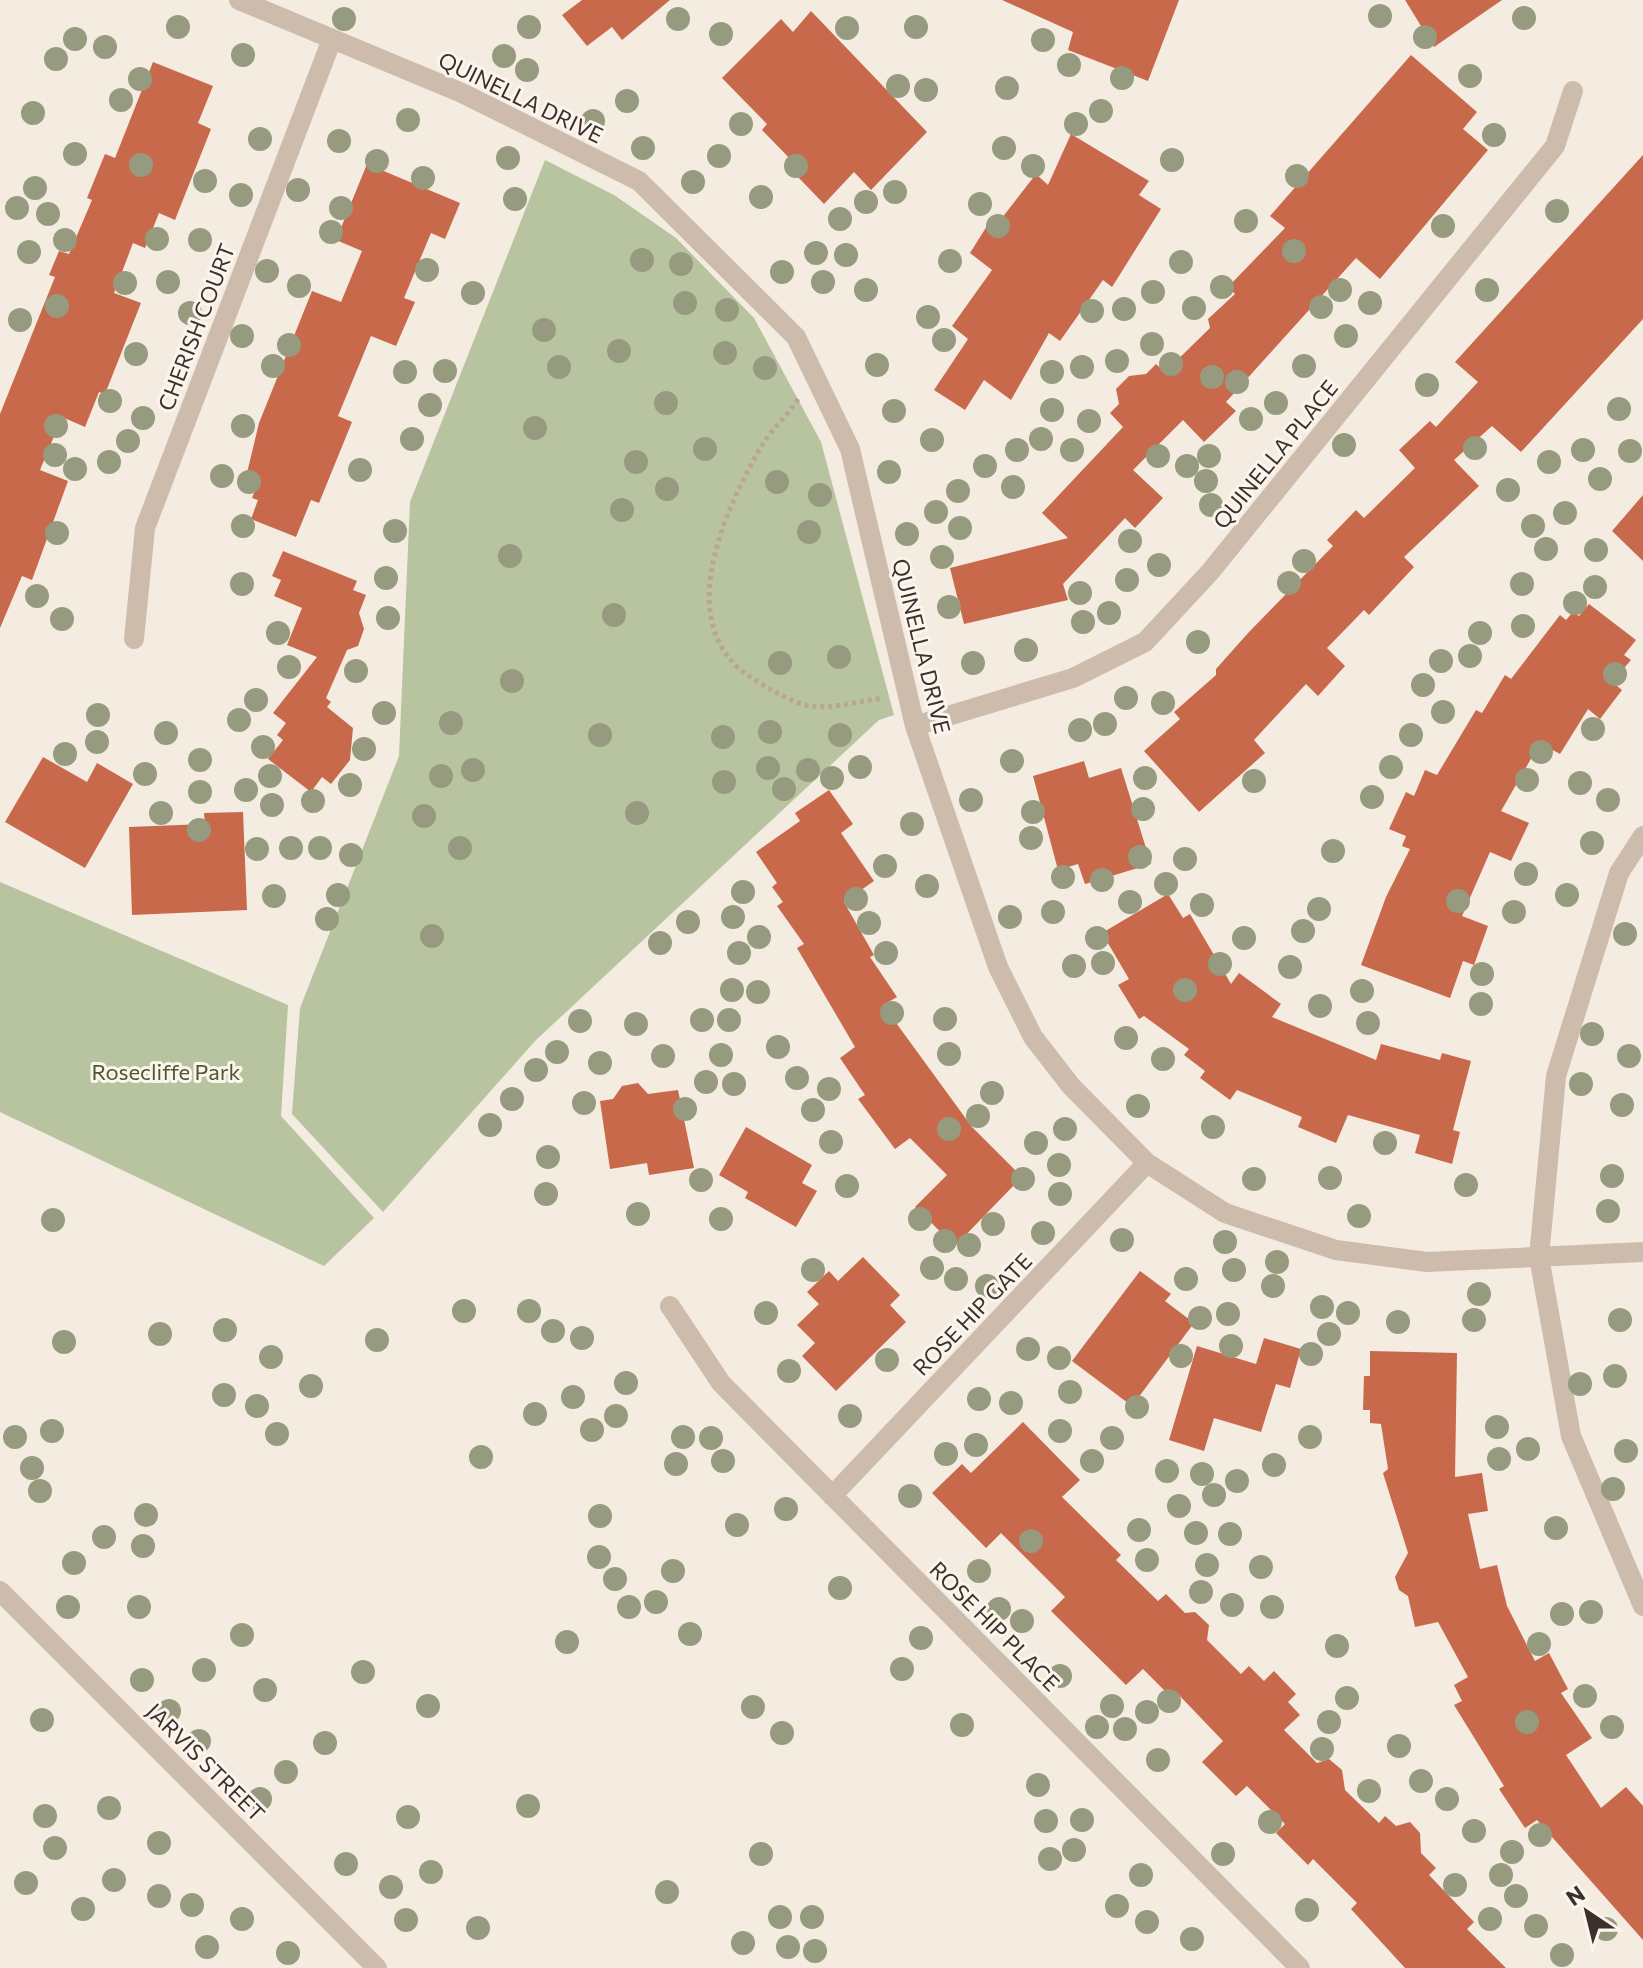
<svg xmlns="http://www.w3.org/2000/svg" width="1643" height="1968" font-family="Commissioner,sans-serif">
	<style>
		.green { fill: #b8c4a0 }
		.building { fill: #c8694b }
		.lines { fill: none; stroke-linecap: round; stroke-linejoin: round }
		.path { stroke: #b9a596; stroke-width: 5; stroke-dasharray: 4 4; stroke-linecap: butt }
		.minor { stroke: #cdbbac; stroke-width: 20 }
		.tree { fill: #969b7f }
		.labels { text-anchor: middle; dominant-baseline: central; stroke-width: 6; stroke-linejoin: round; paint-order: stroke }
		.street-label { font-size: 22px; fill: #3b302b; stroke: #fbf5ee }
		.park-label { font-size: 22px; fill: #4a5a2e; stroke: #fbf5ee }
	</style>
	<rect width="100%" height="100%" fill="#f4ebe1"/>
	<path class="green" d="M545,160l69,35 62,43 78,80 67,124 73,273 -15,5 -344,321 -152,171 -91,-98 8,-106 99,-252 11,-254z
		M0,882l288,123 -7,111 93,102 -50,48 -324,-154z"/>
	<path class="building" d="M582,0h88l-48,40 -10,-13 -25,19 -25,-31z
		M1002,0h177l-31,81 -80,-31 5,-18z
		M1405,0h97l-68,47z
		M811,11l116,121 -56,58 -17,-18 -30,32 -28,-29 5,-5 -39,-40 5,-6 -45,-46 59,-59 12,13z
		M1411,55l66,57 -14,17 25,21 -108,129 -24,-21 -130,144 10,9 -32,31 -21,-22 -50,50 30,28 -28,30 -10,-10 -62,66 5,16 -104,24 -14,-56 118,-30 -26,-25 81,-86 -13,-14 9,-9 -3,-15 13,-13 17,-2 10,-10 9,8 45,-44 -2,-9 27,-25 -7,-7 57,-59 -15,-12z
		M153,62l60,24 -15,37 13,6 -36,91 -16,-7 -14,35 -12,-5 -19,50 27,10 -36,91 -6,-2 -14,35 -23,-10 -22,53 28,11 -36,99 -10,-4 -22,52v-214l55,-137 -6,-2 10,-24 10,3 23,-54 -5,-2 18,-44 10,4z
		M1071,134l78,47 -10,14 22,14 -49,78 -9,-7 -43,61 -11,-8 -38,67 -27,-20 -19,30 -31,-20 34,-51 -16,-13 40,-56 -22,-17 22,-35 6,5 38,-49 12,11z
		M1643,155v164l-122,133 -29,-26 -38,34 25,26 -75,71 10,10 -45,48 -5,-5 -37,38 18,18 -27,30 -12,-12 -52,56 11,13 -66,59 -55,-61 36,-32 -6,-7 42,-37v-6l33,-37 84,-86 -6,-6 29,-30 8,8 51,-50 -16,-18 31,-29 6,6 42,-45 -23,-20z
		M367,164l93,39 -15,36 -14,-6 -27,65 11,4 -19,44 -25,-10 -33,80 14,6 -33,81 -8,-3 -15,37 -45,-18 7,-19 -6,-2 8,-20 -13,-5 12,-50 53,-132 29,11 21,-51 -26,-11z
		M1643,495v66l-31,-30z
		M283,551l74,30 -4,9 13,5 -7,18 5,16 -6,17 -11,4 -21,48 5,4 -4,5 26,21 -3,32 -19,24 -9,-7 -11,15 -43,-33 15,-19 -6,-5 9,-12 -13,-10 44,-56 -30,-12 15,-37 -28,-12 7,-16 -9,-4z
		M1589,604l47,36 -12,15 7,5 -19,22 10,8 -22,29 -12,-10 -28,45 -20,-11 -39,68 28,12 -18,38 -21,-9 -28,64 26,10 -14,39 -11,-4 -13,37 -89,-33 25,-68 24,-48 -8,-3 4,-10 -17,-7 17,-37 8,4 11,-26 12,5 39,-65 6,3 23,-38 6,4 49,-64 6,5 7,-8 6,4z
		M43,757l44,25 10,-19 36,21 -48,84 -80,-46z
		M1084,761l5,17 32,-10 30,96 -66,20 -7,-20 -20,6 -25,-94z
		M829,790l24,34 -12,9 33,48 -30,21 30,53 -4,2 27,40 -14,8 89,122 50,50 -67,69 -40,-39 32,-32 -37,-37 -15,11 -37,-50 7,-4 -25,-37 15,-11 -58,-99 7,-4 -27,-38 6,-4 -11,-15 5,-4 -21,-31 44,-31 -5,-8z
		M243,812l4,98 -115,5 -3,-88 76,-3 -1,-11z
		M1168,894l15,24 7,-4 41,70 8,-11 42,31 -9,13 104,43 5,-16 59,16 2,-7 29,8 -18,69 7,2 -8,32 -37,-11 5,-18 -72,-20 -12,28 -38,-16 4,-10 -65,-27 -7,10 -30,-22 5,-7 -21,-16 5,-6 -45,-33 -5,3 -21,-34 11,-6 -27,-46z
		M638,1083l10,11 30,-4 16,78 -45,7 -2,-12 -37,6 -10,-68 13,-2 9,-13z
		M746,1127l66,38 -10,18 15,8 -21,36 -51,-29 3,-6 -29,-17z
		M863,1257l37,38 -10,10 16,17 -70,69 -34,-35 13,-13 -18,-18 22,-21 -12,-12 22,-21 9,10z
		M1140,1271l31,23 -6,7 29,22 -62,83 -60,-45z
		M1264,1338l37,11 -11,39 -14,-4 -15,48 -47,-14 -10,33 -35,-11 28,-94 59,18z
		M1370,1351l87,2 -2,124 27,-4 6,38 -20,3 12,55 17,-4 10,41 28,55 14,-8 19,36 -7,4 31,45 -26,17 35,53 25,-21 17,19v134l-106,-120 -12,8 -26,-39 5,-3 -50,-81 8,-4 -8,-16 14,-8 -30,-55 -23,5 -7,-31 -9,-6 -4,-13 13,-24 -25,-80 5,-4 -7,-45 -11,-1v-13h-7l1,-34h6z
		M1023,1422l57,58 -18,17 59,58 -5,5 42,41 8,-7 19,19 10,-1 14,13 -2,15 34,34 8,-8 15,15 10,-10 22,23 -8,8 12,13 -16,15 33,33 12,-4 13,11 3,20 34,33 6,-7 11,10 14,-4 10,11 1,20 15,15 -7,7 45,47 -7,7 39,39h-101l-54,-59 6,-6 -44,-44 -5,6 -32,-32 9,-9 -38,-38 -11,10 -34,-34 21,-21 -47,-49 -5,5 -28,-28 -17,16 -75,-74 14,-14 -64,-64 -15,15 -54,-55 30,-29 9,9z"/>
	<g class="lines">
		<path class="path" d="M798,399c-10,16 -24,28 -34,43 -38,64 -95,184 -12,236 60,38 63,31 131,20"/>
		<path class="minor" d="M239,0l223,93 177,88 157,156 54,112 65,277 83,241 35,70 38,49 76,77 78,50 111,37 91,12 216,-10
			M134,639l11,-111 187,-489
			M915,726l158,-48 72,-36 65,-70 345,-426 18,-55
			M1643,836l-24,37 -63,203 -17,181 32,179 72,170
			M670,1306l51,77 579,585
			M832,1496l315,-333
			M0,1591l377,377"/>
	</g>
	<g class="tree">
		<circle cx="1380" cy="16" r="12"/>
		<circle cx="1524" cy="18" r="12"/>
		<circle cx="344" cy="19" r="12"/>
		<circle cx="678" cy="19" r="12"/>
		<circle cx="178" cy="27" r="12"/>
		<circle cx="529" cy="27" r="12"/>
		<circle cx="916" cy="27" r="12"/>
		<circle cx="847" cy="28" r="12"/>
		<circle cx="721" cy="34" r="12"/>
		<circle cx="1425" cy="37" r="12"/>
		<circle cx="75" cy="39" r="12"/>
		<circle cx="1043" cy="40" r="12"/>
		<circle cx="105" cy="47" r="12"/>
		<circle cx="243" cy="55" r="12"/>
		<circle cx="504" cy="56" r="12"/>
		<circle cx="56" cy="59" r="12"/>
		<circle cx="1069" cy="65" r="12"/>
		<circle cx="527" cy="70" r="12"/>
		<circle cx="1470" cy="76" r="12"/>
		<circle cx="1122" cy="78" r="12"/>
		<circle cx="140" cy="79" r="12"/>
		<circle cx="898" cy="86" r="12"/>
		<circle cx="1007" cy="88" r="12"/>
		<circle cx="926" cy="90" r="12"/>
		<circle cx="121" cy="100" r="12"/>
		<circle cx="627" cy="101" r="12"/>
		<circle cx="1101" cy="111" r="12"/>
		<circle cx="33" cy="113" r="12"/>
		<circle cx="408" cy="120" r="12"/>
		<circle cx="593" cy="121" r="12"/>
		<circle cx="741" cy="124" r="12"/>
		<circle cx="1076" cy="124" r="12"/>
		<circle cx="1494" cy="135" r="12"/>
		<circle cx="260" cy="139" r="12"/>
		<circle cx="339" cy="141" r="12"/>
		<circle cx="643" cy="148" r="12"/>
		<circle cx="1004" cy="148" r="12"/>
		<circle cx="75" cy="154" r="12"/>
		<circle cx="719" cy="156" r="12"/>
		<circle cx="508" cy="158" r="12"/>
		<circle cx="1172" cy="160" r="12"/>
		<circle cx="377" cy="161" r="12"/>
		<circle cx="141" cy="165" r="12"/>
		<circle cx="796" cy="166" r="12"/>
		<circle cx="1033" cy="166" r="12"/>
		<circle cx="1297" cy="176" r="12"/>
		<circle cx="423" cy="178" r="12"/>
		<circle cx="205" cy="181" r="12"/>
		<circle cx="693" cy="182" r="12"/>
		<circle cx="35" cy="188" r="12"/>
		<circle cx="298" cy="190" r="12"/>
		<circle cx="895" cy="192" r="12"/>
		<circle cx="241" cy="195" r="12"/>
		<circle cx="761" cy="197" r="12"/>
		<circle cx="515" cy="199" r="12"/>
		<circle cx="866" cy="202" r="12"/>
		<circle cx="980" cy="204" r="12"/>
		<circle cx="17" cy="208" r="12"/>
		<circle cx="341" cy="208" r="12"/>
		<circle cx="1557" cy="211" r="12"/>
		<circle cx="48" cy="214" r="12"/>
		<circle cx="840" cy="219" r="12"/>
		<circle cx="1246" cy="221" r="12"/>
		<circle cx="998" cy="226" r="12"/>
		<circle cx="1443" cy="226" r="12"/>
		<circle cx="331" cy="232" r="12"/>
		<circle cx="157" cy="239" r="12"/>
		<circle cx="65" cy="240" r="12"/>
		<circle cx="200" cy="240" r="12"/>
		<circle cx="1294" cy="251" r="12"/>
		<circle cx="29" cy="252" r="12"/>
		<circle cx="816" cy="253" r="12"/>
		<circle cx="846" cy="255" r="12"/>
		<circle cx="642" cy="260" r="12"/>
		<circle cx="950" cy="261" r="12"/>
		<circle cx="1181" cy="262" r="12"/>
		<circle cx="681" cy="264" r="12"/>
		<circle cx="427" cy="270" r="12"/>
		<circle cx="267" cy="271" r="12"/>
		<circle cx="782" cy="272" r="12"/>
		<circle cx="168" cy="282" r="12"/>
		<circle cx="823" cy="282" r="12"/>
		<circle cx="125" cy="283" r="12"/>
		<circle cx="299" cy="286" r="12"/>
		<circle cx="1222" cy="287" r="12"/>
		<circle cx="866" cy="290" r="12"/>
		<circle cx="1340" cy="290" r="12"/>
		<circle cx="1487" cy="290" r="12"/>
		<circle cx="1153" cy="292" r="12"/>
		<circle cx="473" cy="293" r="12"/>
		<circle cx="685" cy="303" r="12"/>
		<circle cx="1370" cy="303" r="12"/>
		<circle cx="57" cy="306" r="12"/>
		<circle cx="1321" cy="307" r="12"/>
		<circle cx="1194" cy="308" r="12"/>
		<circle cx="1124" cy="309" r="12"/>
		<circle cx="727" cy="310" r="12"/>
		<circle cx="1092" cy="311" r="12"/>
		<circle cx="190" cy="313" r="12"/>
		<circle cx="928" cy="317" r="12"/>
		<circle cx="20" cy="320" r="12"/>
		<circle cx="544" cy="330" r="12"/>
		<circle cx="242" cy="336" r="12"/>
		<circle cx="1346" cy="336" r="12"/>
		<circle cx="944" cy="340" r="12"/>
		<circle cx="1152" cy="344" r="12"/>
		<circle cx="289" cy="345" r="12"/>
		<circle cx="619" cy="351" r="12"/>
		<circle cx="725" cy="353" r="12"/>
		<circle cx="136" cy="354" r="12"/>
		<circle cx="1117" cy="361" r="12"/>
		<circle cx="1171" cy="364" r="12"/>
		<circle cx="877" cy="365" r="12"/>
		<circle cx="273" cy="366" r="12"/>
		<circle cx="1304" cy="366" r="12"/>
		<circle cx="559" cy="367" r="12"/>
		<circle cx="1082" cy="367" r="12"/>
		<circle cx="765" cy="368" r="12"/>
		<circle cx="445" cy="371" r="12"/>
		<circle cx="405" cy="372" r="12"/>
		<circle cx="1052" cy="372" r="12"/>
		<circle cx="1212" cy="377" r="12"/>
		<circle cx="1237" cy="382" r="12"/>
		<circle cx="1427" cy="385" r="12"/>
		<circle cx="110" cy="401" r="12"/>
		<circle cx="666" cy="403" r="12"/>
		<circle cx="1276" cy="403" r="12"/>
		<circle cx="430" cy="405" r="12"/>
		<circle cx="1619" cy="409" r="12"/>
		<circle cx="1052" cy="410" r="12"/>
		<circle cx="894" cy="411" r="12"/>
		<circle cx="143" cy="418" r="12"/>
		<circle cx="1251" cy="419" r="12"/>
		<circle cx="1089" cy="421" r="12"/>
		<circle cx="56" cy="426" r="12"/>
		<circle cx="243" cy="426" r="12"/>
		<circle cx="535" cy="428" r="12"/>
		<circle cx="412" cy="439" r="12"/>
		<circle cx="1041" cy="439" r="12"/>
		<circle cx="932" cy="440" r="12"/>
		<circle cx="128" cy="441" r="12"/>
		<circle cx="1344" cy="445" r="12"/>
		<circle cx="1475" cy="448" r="12"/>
		<circle cx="705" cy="449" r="12"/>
		<circle cx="1017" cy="450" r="12"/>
		<circle cx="1072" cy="450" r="12"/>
		<circle cx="1583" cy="450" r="12"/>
		<circle cx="1630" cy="451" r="12"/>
		<circle cx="55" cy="455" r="12"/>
		<circle cx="1158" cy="456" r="12"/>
		<circle cx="1209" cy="456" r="12"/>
		<circle cx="109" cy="462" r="12"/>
		<circle cx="636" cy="462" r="12"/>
		<circle cx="1549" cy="462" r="12"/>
		<circle cx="985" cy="466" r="12"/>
		<circle cx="1187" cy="466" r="12"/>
		<circle cx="75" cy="469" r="12"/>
		<circle cx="360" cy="470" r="12"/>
		<circle cx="889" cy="472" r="12"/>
		<circle cx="222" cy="476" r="12"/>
		<circle cx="1600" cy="479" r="12"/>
		<circle cx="1206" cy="481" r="12"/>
		<circle cx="249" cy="482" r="12"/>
		<circle cx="777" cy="482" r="12"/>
		<circle cx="1013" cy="487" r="12"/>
		<circle cx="667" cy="489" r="12"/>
		<circle cx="1508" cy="490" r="12"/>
		<circle cx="958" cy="491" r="12"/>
		<circle cx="820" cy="495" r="12"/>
		<circle cx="1211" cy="505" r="12"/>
		<circle cx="622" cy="510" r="12"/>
		<circle cx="936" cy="512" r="12"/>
		<circle cx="1565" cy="513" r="12"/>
		<circle cx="243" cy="526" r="12"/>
		<circle cx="1533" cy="526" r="12"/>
		<circle cx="960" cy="528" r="12"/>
		<circle cx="395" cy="531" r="12"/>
		<circle cx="809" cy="532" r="12"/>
		<circle cx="57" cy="533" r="12"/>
		<circle cx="907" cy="534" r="12"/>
		<circle cx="1130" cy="541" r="12"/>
		<circle cx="1546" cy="549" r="12"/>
		<circle cx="1596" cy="550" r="12"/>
		<circle cx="510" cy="556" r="12"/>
		<circle cx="942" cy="557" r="12"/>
		<circle cx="1304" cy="561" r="12"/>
		<circle cx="1159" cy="565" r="12"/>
		<circle cx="386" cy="578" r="12"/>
		<circle cx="1127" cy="580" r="12"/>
		<circle cx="1289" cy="583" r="12"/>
		<circle cx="242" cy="584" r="12"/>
		<circle cx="1522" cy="584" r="12"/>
		<circle cx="1595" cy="587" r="12"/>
		<circle cx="1080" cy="593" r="12"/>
		<circle cx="37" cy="596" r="12"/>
		<circle cx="1575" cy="603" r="12"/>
		<circle cx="949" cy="607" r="12"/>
		<circle cx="1109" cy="613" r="12"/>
		<circle cx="614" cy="615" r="12"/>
		<circle cx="388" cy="618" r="12"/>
		<circle cx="62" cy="619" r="12"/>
		<circle cx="1083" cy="622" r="12"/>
		<circle cx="1523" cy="626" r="12"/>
		<circle cx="278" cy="633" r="12"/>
		<circle cx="1480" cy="633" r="12"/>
		<circle cx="1198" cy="642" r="12"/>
		<circle cx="1026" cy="650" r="12"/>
		<circle cx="1470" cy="656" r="12"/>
		<circle cx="839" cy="657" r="12"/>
		<circle cx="1441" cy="661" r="12"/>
		<circle cx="780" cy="663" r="12"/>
		<circle cx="973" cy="663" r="12"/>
		<circle cx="289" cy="667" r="12"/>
		<circle cx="356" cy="671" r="12"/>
		<circle cx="1615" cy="674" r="12"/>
		<circle cx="512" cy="681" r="12"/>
		<circle cx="1423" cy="685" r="12"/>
		<circle cx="1126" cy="698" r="12"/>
		<circle cx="256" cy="700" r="12"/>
		<circle cx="1163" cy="703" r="12"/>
		<circle cx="1443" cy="712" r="12"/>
		<circle cx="384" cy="713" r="12"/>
		<circle cx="98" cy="715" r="12"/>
		<circle cx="239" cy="720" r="12"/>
		<circle cx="451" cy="723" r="12"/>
		<circle cx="1105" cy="724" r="12"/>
		<circle cx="1593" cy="729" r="12"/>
		<circle cx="1080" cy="730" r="12"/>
		<circle cx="770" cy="732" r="12"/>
		<circle cx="166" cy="733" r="12"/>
		<circle cx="600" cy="735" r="12"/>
		<circle cx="840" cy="735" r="12"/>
		<circle cx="1411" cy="735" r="12"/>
		<circle cx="723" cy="737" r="12"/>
		<circle cx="97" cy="742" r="12"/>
		<circle cx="263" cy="747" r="12"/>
		<circle cx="364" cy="749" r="12"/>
		<circle cx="1541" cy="752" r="12"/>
		<circle cx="65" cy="754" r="12"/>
		<circle cx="200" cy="760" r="12"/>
		<circle cx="1012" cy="761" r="12"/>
		<circle cx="860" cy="767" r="12"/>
		<circle cx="1391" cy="767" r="12"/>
		<circle cx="768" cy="768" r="12"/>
		<circle cx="473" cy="770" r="12"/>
		<circle cx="808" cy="770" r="12"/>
		<circle cx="145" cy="774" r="12"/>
		<circle cx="270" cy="776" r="12"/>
		<circle cx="441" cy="776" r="12"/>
		<circle cx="832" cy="778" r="12"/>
		<circle cx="1145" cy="778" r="12"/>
		<circle cx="1527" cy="780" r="12"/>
		<circle cx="1254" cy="781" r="12"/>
		<circle cx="724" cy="782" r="12"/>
		<circle cx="1580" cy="783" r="12"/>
		<circle cx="350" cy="785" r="12"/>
		<circle cx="784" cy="789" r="12"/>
		<circle cx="246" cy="790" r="12"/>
		<circle cx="200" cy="792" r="12"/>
		<circle cx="1372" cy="797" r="12"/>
		<circle cx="971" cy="800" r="12"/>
		<circle cx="1608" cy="800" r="12"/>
		<circle cx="313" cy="801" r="12"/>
		<circle cx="272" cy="805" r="12"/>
		<circle cx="1143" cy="809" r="12"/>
		<circle cx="1033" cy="812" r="12"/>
		<circle cx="161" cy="813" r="12"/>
		<circle cx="637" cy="813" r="12"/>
		<circle cx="424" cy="816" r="12"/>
		<circle cx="912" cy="824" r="12"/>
		<circle cx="199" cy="830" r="12"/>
		<circle cx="1031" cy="838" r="12"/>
		<circle cx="1592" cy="843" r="12"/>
		<circle cx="291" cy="848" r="12"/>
		<circle cx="320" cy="848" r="12"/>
		<circle cx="460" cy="848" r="12"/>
		<circle cx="257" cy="849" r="12"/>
		<circle cx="1333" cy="851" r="12"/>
		<circle cx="351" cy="855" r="12"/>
		<circle cx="1140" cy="857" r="12"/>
		<circle cx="1185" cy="859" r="12"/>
		<circle cx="885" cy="866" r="12"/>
		<circle cx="1526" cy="874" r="12"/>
		<circle cx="1063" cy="877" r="12"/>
		<circle cx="1102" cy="880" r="12"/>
		<circle cx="1166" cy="884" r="12"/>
		<circle cx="927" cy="886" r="12"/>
		<circle cx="743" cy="892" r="12"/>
		<circle cx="338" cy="895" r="12"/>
		<circle cx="1567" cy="895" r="12"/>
		<circle cx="274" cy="896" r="12"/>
		<circle cx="856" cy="899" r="12"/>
		<circle cx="1458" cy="901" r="12"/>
		<circle cx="1130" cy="902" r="12"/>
		<circle cx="1202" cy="905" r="12"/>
		<circle cx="1319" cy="909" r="12"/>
		<circle cx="1053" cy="912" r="12"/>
		<circle cx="1514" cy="912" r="12"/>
		<circle cx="733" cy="917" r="12"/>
		<circle cx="1010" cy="917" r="12"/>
		<circle cx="327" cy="919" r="12"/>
		<circle cx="688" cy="922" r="12"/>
		<circle cx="869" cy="923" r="12"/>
		<circle cx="1303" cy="931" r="12"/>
		<circle cx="1625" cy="934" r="12"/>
		<circle cx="432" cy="936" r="12"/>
		<circle cx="759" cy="937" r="12"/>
		<circle cx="1097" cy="938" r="12"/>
		<circle cx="1244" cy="938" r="12"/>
		<circle cx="660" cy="943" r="12"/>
		<circle cx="739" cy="953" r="12"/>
		<circle cx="886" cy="953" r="12"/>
		<circle cx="1103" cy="963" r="12"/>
		<circle cx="1220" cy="964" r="12"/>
		<circle cx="1074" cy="966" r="12"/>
		<circle cx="1290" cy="967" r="12"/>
		<circle cx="1482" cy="974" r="12"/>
		<circle cx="732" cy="990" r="12"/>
		<circle cx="1185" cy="990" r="12"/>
		<circle cx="1362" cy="991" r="12"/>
		<circle cx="758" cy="992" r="12"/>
		<circle cx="1481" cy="1004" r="12"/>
		<circle cx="1320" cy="1006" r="12"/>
		<circle cx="892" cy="1013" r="12"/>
		<circle cx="945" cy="1019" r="12"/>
		<circle cx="702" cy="1020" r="12"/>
		<circle cx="729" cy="1020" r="12"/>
		<circle cx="580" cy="1021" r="12"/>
		<circle cx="1368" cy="1023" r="12"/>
		<circle cx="636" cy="1024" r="12"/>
		<circle cx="1592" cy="1034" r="12"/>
		<circle cx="1126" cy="1038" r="12"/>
		<circle cx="778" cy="1047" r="12"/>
		<circle cx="557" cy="1052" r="12"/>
		<circle cx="949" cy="1054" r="12"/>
		<circle cx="721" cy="1055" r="12"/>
		<circle cx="663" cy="1056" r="12"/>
		<circle cx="1629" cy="1056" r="12"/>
		<circle cx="1163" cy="1059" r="12"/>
		<circle cx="600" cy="1063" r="12"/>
		<circle cx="536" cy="1070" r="12"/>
		<circle cx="797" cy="1078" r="12"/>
		<circle cx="706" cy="1082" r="12"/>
		<circle cx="734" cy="1084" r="12"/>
		<circle cx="1581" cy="1084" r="12"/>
		<circle cx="829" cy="1089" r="12"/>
		<circle cx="992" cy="1093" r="12"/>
		<circle cx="512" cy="1099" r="12"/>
		<circle cx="584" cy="1103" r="12"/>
		<circle cx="1622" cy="1105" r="12"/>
		<circle cx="1138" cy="1106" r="12"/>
		<circle cx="685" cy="1109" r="12"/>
		<circle cx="813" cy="1110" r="12"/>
		<circle cx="978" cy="1116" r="12"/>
		<circle cx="490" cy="1125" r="12"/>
		<circle cx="1213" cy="1127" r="12"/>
		<circle cx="949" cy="1129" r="12"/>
		<circle cx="1065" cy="1129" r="12"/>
		<circle cx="831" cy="1142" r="12"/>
		<circle cx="1036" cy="1143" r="12"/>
		<circle cx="1385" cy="1143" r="12"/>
		<circle cx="548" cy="1157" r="12"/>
		<circle cx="1059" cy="1165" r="12"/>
		<circle cx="1612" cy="1176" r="12"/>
		<circle cx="1330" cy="1178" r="12"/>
		<circle cx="1023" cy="1179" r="12"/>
		<circle cx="1254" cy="1179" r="12"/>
		<circle cx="701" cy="1180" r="12"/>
		<circle cx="1466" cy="1185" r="12"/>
		<circle cx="847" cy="1186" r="12"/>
		<circle cx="546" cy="1194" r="12"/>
		<circle cx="1060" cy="1194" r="12"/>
		<circle cx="1608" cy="1211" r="12"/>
		<circle cx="638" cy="1214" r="12"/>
		<circle cx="1359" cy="1216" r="12"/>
		<circle cx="721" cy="1219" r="12"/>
		<circle cx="920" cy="1219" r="12"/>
		<circle cx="53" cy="1220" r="12"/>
		<circle cx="993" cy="1224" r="12"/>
		<circle cx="1043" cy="1233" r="12"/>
		<circle cx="1122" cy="1240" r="12"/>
		<circle cx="945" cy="1241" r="12"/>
		<circle cx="1225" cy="1242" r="12"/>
		<circle cx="969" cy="1245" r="12"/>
		<circle cx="1277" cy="1262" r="12"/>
		<circle cx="932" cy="1268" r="12"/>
		<circle cx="813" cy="1270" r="12"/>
		<circle cx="1234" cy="1270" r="12"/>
		<circle cx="956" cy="1279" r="12"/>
		<circle cx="1186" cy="1279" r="12"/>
		<circle cx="987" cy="1286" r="12"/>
		<circle cx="1273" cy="1286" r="12"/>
		<circle cx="1479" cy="1294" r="12"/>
		<circle cx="1322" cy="1307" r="12"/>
		<circle cx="464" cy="1311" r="12"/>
		<circle cx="529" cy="1311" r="12"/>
		<circle cx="766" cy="1313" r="12"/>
		<circle cx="1348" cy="1313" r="12"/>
		<circle cx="1228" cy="1314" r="12"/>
		<circle cx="1200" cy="1318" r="12"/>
		<circle cx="1474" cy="1320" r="12"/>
		<circle cx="1620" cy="1320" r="12"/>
		<circle cx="1398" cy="1322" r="12"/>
		<circle cx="225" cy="1330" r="12"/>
		<circle cx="553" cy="1331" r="12"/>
		<circle cx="160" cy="1334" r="12"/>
		<circle cx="1329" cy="1334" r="12"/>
		<circle cx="582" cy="1338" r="12"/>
		<circle cx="377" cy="1340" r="12"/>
		<circle cx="64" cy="1342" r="12"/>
		<circle cx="1231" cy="1346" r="12"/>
		<circle cx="1028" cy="1349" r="12"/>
		<circle cx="1311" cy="1354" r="12"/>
		<circle cx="1181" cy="1356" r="12"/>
		<circle cx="271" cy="1357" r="12"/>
		<circle cx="1059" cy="1358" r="12"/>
		<circle cx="887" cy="1360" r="12"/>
		<circle cx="789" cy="1371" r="12"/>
		<circle cx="1615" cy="1376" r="12"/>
		<circle cx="626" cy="1383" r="12"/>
		<circle cx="1580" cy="1384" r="12"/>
		<circle cx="311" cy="1386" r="12"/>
		<circle cx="1070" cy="1392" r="12"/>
		<circle cx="224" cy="1395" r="12"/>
		<circle cx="573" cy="1397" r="12"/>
		<circle cx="979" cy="1399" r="12"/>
		<circle cx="1011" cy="1403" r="12"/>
		<circle cx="257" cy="1406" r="12"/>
		<circle cx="1137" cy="1407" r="12"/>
		<circle cx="535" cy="1414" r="12"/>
		<circle cx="616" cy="1416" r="12"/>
		<circle cx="850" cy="1416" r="12"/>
		<circle cx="1497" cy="1427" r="12"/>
		<circle cx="592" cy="1430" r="12"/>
		<circle cx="52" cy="1431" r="12"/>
		<circle cx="1060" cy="1431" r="12"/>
		<circle cx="277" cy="1434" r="12"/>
		<circle cx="15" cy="1437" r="12"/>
		<circle cx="683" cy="1437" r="12"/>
		<circle cx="1310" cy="1437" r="12"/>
		<circle cx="711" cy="1438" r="12"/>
		<circle cx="1112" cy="1438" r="12"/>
		<circle cx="976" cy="1445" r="12"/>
		<circle cx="1528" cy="1449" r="12"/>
		<circle cx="1626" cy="1451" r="12"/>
		<circle cx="946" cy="1454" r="12"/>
		<circle cx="481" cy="1457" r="12"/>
		<circle cx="1499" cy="1459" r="12"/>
		<circle cx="723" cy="1461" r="12"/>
		<circle cx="1092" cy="1461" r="12"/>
		<circle cx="676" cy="1464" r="12"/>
		<circle cx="1274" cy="1465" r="12"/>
		<circle cx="32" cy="1468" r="12"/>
		<circle cx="1167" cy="1471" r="12"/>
		<circle cx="1202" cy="1474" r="12"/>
		<circle cx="1237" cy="1481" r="12"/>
		<circle cx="1613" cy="1489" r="12"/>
		<circle cx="40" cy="1491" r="12"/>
		<circle cx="1214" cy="1495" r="12"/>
		<circle cx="910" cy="1496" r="12"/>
		<circle cx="1179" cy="1506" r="12"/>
		<circle cx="786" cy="1509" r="12"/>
		<circle cx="146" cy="1515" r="12"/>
		<circle cx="600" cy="1516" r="12"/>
		<circle cx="737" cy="1525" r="12"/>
		<circle cx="1556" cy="1528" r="12"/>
		<circle cx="1139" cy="1530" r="12"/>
		<circle cx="1196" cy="1533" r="12"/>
		<circle cx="1230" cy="1534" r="12"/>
		<circle cx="104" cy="1537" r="12"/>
		<circle cx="1031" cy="1541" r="12"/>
		<circle cx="143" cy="1546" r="12"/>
		<circle cx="599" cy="1557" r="12"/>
		<circle cx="1147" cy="1560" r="12"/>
		<circle cx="74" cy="1563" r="12"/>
		<circle cx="1207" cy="1565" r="12"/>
		<circle cx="1261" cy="1567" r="12"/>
		<circle cx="673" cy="1571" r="12"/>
		<circle cx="979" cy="1571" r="12"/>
		<circle cx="615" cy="1579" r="12"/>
		<circle cx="840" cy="1588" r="12"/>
		<circle cx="1201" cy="1592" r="12"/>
		<circle cx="656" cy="1602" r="12"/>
		<circle cx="1232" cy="1605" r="12"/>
		<circle cx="68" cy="1607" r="12"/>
		<circle cx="139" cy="1607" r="12"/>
		<circle cx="629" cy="1607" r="12"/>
		<circle cx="1272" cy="1607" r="12"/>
		<circle cx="999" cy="1609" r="12"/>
		<circle cx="1591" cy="1612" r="12"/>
		<circle cx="1562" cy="1614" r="12"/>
		<circle cx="1022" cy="1621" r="12"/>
		<circle cx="690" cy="1634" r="12"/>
		<circle cx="242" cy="1635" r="12"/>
		<circle cx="921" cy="1638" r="12"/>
		<circle cx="567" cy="1642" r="12"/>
		<circle cx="1539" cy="1644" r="12"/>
		<circle cx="1337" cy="1646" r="12"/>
		<circle cx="902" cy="1669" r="12"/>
		<circle cx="204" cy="1670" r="12"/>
		<circle cx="363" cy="1672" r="12"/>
		<circle cx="1060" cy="1676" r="12"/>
		<circle cx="142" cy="1680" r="12"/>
		<circle cx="265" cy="1690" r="12"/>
		<circle cx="1585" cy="1696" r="12"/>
		<circle cx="1347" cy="1698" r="12"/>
		<circle cx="1169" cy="1701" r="12"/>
		<circle cx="428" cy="1706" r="12"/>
		<circle cx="1112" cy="1706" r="12"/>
		<circle cx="753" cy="1707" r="12"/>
		<circle cx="169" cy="1711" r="12"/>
		<circle cx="1147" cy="1712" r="12"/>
		<circle cx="42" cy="1720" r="12"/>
		<circle cx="1329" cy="1722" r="12"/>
		<circle cx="1527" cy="1722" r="12"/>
		<circle cx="962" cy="1725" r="12"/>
		<circle cx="1097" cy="1727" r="12"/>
		<circle cx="1612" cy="1727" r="12"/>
		<circle cx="1125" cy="1729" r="12"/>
		<circle cx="782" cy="1733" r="12"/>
		<circle cx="199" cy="1741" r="12"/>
		<circle cx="325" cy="1743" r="12"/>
		<circle cx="1399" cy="1746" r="12"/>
		<circle cx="1322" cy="1749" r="12"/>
		<circle cx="1158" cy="1760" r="12"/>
		<circle cx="286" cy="1772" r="12"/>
		<circle cx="1421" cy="1781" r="12"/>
		<circle cx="1038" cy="1785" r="12"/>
		<circle cx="1369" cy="1791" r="12"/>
		<circle cx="260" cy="1799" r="12"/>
		<circle cx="1447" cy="1799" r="12"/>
		<circle cx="528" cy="1806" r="12"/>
		<circle cx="109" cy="1808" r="12"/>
		<circle cx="45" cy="1816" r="12"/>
		<circle cx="408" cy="1817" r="12"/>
		<circle cx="1082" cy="1820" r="12"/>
		<circle cx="1046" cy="1821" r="12"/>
		<circle cx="1270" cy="1822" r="12"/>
		<circle cx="1474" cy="1831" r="12"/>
		<circle cx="1540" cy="1835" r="12"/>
		<circle cx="159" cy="1843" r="12"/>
		<circle cx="55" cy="1848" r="12"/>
		<circle cx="1074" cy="1850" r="12"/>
		<circle cx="1512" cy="1852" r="12"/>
		<circle cx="761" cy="1854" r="12"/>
		<circle cx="1223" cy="1854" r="12"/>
		<circle cx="1050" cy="1859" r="12"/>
		<circle cx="346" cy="1864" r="12"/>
		<circle cx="431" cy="1872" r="12"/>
		<circle cx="1141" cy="1875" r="12"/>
		<circle cx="1501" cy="1875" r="12"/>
		<circle cx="114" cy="1880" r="12"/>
		<circle cx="26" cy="1883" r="12"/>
		<circle cx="1455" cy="1885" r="12"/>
		<circle cx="391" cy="1887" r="12"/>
		<circle cx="667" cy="1892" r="12"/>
		<circle cx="159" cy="1896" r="12"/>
		<circle cx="1516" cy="1896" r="12"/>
		<circle cx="192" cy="1905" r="12"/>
		<circle cx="1117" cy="1906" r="12"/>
		<circle cx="83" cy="1909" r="12"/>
		<circle cx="1307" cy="1910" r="12"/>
		<circle cx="780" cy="1917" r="12"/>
		<circle cx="812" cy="1917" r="12"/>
		<circle cx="242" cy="1919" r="12"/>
		<circle cx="1490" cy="1919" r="12"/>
		<circle cx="406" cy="1920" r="12"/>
		<circle cx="1147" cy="1922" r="12"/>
		<circle cx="1536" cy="1926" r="12"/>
		<circle cx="478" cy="1928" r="12"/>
		<circle cx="1606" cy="1929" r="12"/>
		<circle cx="1192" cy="1939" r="12"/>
		<circle cx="743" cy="1943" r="12"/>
		<circle cx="207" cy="1947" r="12"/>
		<circle cx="788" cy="1947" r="12"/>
		<circle cx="815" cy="1951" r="12"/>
		<circle cx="288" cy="1953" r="12"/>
		<circle cx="1562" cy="1955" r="12"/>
	</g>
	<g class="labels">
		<g class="street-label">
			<text transform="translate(521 97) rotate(26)">QUINELLA DRIVE</text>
			<text transform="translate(196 327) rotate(-69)">CHERISH COURT</text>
			<text transform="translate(1275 454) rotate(-51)">QUINELLA PLACE</text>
			<text transform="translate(922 646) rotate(76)">QUINELLA DRIVE</text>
			<text transform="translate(972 1314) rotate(-46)">ROSE HIP GATE</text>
			<text transform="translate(995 1626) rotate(45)">ROSE HIP PLACE</text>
			<text transform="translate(206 1762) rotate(45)">JARVIS STREET</text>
		</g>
		<g class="park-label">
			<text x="166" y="1071">Rosecliffe Park</text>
		</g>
	</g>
	<g transform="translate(1587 1912) rotate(325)" stroke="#fbf5ee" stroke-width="6" paint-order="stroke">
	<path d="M0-6L14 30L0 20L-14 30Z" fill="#3b302b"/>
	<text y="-12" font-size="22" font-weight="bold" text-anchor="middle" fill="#3b302b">N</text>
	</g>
</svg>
